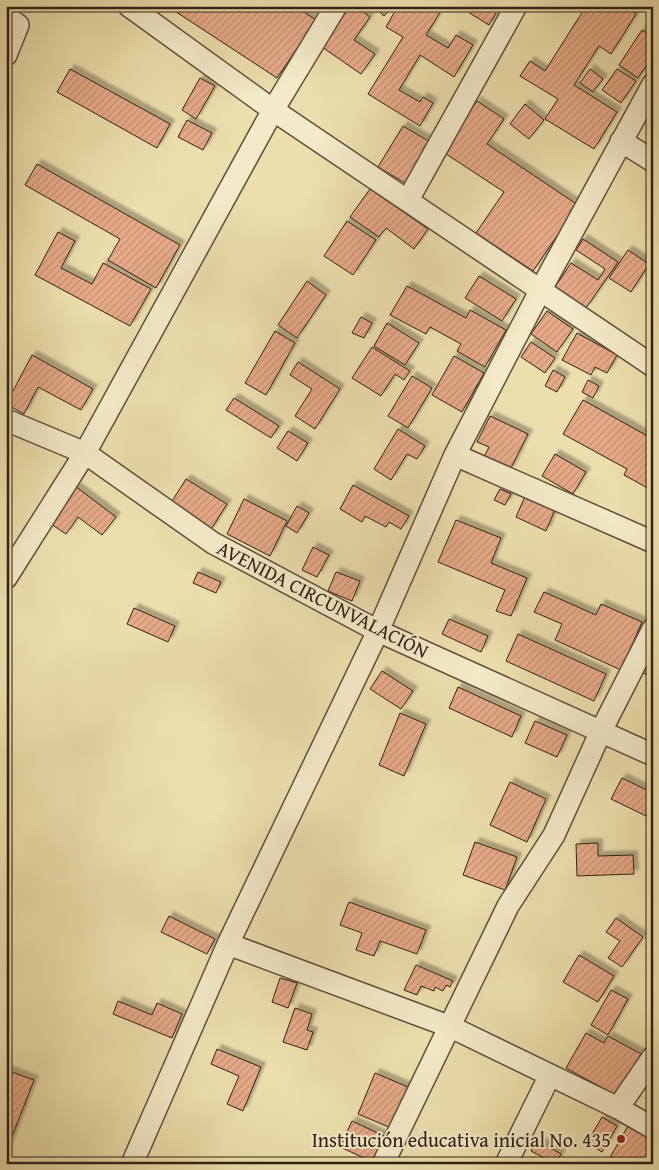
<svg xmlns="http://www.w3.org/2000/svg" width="659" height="1170" font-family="'Gentium Book Plus',serif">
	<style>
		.building { fill: url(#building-hatch); stroke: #302116; filter: url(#shadow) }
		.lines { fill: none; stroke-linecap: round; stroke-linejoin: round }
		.street-casing { stroke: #5f503c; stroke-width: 24 }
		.street { stroke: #f3eac9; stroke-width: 21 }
		.poi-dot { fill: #8f2418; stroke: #f3eac9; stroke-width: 2 }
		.labels { text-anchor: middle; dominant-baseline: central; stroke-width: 4; stroke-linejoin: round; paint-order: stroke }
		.street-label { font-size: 20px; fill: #302116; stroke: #f3eac9 }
		.poi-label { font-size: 20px; fill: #302116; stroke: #f3eac9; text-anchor: end }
	</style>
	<defs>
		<pattern id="building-hatch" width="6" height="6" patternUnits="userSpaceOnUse" patternTransform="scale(1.25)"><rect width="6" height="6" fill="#e7aa87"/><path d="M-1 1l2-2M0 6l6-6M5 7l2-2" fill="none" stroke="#c69274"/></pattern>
		<filter id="shadow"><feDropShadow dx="4.5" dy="-4.5" stdDeviation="1" flood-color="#0004"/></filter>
	</defs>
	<rect width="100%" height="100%" fill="#ecdfac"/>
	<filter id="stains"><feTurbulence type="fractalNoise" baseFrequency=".004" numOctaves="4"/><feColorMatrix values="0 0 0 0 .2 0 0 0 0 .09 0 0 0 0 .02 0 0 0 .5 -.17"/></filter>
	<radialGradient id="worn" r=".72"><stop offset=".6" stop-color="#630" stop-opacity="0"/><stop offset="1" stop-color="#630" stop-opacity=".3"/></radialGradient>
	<path class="building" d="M167,6h128l21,14 -39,58z
		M350,6h5l15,11 -16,23 21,14 -14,20 -39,-27z
		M373,6h21l-10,10z
		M398,6h46l-18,29 22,13 8,-13 17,10 -19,32 -34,-22 -21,35 21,12 3,-5 10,6 -13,23 -52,-32 35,-57 -17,-10z
		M471,6h29l-11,19 -21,-13z
		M575,6h48l13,8 -25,40 -12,-8 -25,39 43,27 -23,37 -49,-30 13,-20 -38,-23 10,-15 15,10 38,-60z
		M642,30l11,7v19l-15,22 -19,-13z
		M70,69l100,55 -13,24 -100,-56z
		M590,69l13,10 -10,13 -13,-9z
		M617,69l19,12 -15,22 -19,-13z
		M200,78l15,8 -19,33 -14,-9z
		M477,101l27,18 -17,25 91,61 -45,66 -57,-38 28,-41 -61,-40z
		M525,104l19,16 -15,19 -19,-15z
		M187,120l25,13 -9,17 -25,-13z
		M403,126l27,16 -25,41 -27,-16z
		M37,164l143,81 -24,43 -48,-28 12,-21 -95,-54z
		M370,189l58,40 -14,20 -28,-21 -7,9 -29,-20z
		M347,221l29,19 -23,35 -29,-19z
		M58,232l17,9 -14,27 31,16 11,-21 48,26 -21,37 -95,-51z
		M583,239l35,23 -32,46 -31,-21 16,-24 27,17 7,-11 -29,-19z
		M628,250l21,14 -18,28 -22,-14z
		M479,276l37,23 -14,22 -37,-23z
		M307,281l19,14 -29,43 -19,-13z
		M407,286l59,32 4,-8 36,20 -21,37 -28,-16 4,-7 -31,-17 -4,7 -36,-19z
		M547,311l26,18 -16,23 -26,-18z
		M361,317l11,6 -8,15 -12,-5z
		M387,323l32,20 -14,22 -31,-19z
		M275,331l20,12 -29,52 -21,-12z
		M577,333l40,22 -10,18 -12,-6 -4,8 -29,-15z
		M531,342l24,16 -10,15 -24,-16z
		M372,347l38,24 -6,9 -9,-6 -14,22 -29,-18z
		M32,355l61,34 -12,21 -43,-23 -14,27 -18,-10z
		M454,356l30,17 -22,39 -30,-17z
		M298,362l42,27 -25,40 -20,-13 17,-27 -22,-14z
		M553,370l12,7 -8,15 -12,-6z
		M412,376l20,12 -24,40 -20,-12z
		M588,380l11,6 -6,12 -11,-6z
		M234,398l45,28 -8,12 -45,-28z
		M583,400l70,39v52l-29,-16 3,-6 -64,-35z
		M490,416l38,18 -18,36 -26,-13 5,-10 -12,-5z
		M398,429l27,17 -8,13 -10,-5 -16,26 -17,-11z
		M288,431l20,12 -11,18 -20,-13z
		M555,454l31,18 -13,22 -31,-18z
		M186,479l41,25 -17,27 -41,-25z
		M353,485l56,31 -8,13 -12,-7 -3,5 -21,-11 -3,6 -22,-13z
		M75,486l41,31 -14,18 -24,-18 -12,17 -18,-12z
		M500,489l11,5 -6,11 -11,-5z
		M526,494l30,13 -10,24 -30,-14z
		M244,499l43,22 -17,35 -43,-22z
		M297,506l12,7 -12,20 -11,-7z
		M456,520l45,18 -10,25 36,15 -16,38 -15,-5 9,-21 -67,-28z
		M313,547l16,8 -12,22 -15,-7z
		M198,572l23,10 -5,11 -23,-10z
		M336,572l24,9 -8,20 -24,-10z
		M544,592l52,23 5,-11 41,18 -21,48 -66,-30 7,-16 -28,-12z
		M134,608l41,18 -7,16 -41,-18z
		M449,619l39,17 -7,16 -39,-18z
		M518,634l88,40 -12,27 -88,-40z
		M653,653v24l-10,-4z
		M382,671l31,20 -12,18 -31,-20z
		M458,687l63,29 -9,21 -63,-29z
		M400,713l26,11 -22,52 -25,-11z
		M535,721l32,14 -10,22 -32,-14z
		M622,778l31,15v10l-7,13 -35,-17z
		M510,782l36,17 -19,43 -37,-17z
		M475,842l42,15 -12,33 -42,-15z
		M598,843v13l35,-1 1,19 -57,2 -1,-32z
		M349,902l77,28 -9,24 -37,-13 -6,15 -18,-6 6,-17 -22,-8z
		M169,916l46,23 -8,15 -46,-22z
		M616,918l27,19 -21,30 -14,-9 12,-17 -14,-9z
		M579,955l35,21 -16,26 -35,-20z
		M416,965l37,16 -3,6 -4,-2 -3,6 -8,-4 -1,4 -13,-5 -4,9 -13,-5z
		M280,978l17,5 -9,25 -16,-6z
		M611,990l17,9 -20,36 -17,-10z
		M118,1001l34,14 5,-12 25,11 -10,24 -59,-24z
		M295,1008l17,6 -5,16 6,2 -6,18 -24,-8z
		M586,1033l18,10 4,-7 33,18 -24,42 -51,-28z
		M217,1049l44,18 -18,44 -16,-7 12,-28 -28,-12z
		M6,1070l28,10 -28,72z
		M375,1073l33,14 -17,41 -33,-14z
		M602,1117l15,9 -15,26 -15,-9z
		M352,1121l32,15 -11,26 -33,-15z
		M628,1126l25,14v24h-40l-5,-3z
		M537,1140l24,14 -6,10 -24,-13z"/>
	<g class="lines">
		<defs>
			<path id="street" d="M129,6l144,104 380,256
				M6,17l12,8 -12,30
				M621,141l32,20
				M408,200l108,-194
				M6,420l79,33 128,90 165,88 275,124
				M455,455l198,87
				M6,578l79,-125 188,-343 63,-104
				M228,944l223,83 167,81 35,20
				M618,1108l35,-51
				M132,1164l96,-220 150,-313 77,-176 85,-164 113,-207
				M383,1164l125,-258 46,-71 47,-104 52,-102
				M506,1164l44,-89"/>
		</defs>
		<use href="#street" class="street-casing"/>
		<use href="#street" class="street"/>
	</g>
	<circle class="poi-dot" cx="621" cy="1139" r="5"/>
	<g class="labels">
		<g class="street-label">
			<text transform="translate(323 599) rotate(27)">AVENIDA CIRCUNVALACIÓN</text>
		</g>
		<g class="poi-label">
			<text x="611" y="1139">Institución educativa inicial No. 435</text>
		</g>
	</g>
	<rect width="659" height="1170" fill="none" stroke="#ecdfac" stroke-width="25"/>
	<rect x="8" y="8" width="644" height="1155" fill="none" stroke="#302116" stroke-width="2.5"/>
	<rect x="12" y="12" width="634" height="1145" fill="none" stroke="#302116"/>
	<rect width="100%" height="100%" filter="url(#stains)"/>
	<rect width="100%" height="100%" fill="url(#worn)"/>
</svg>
